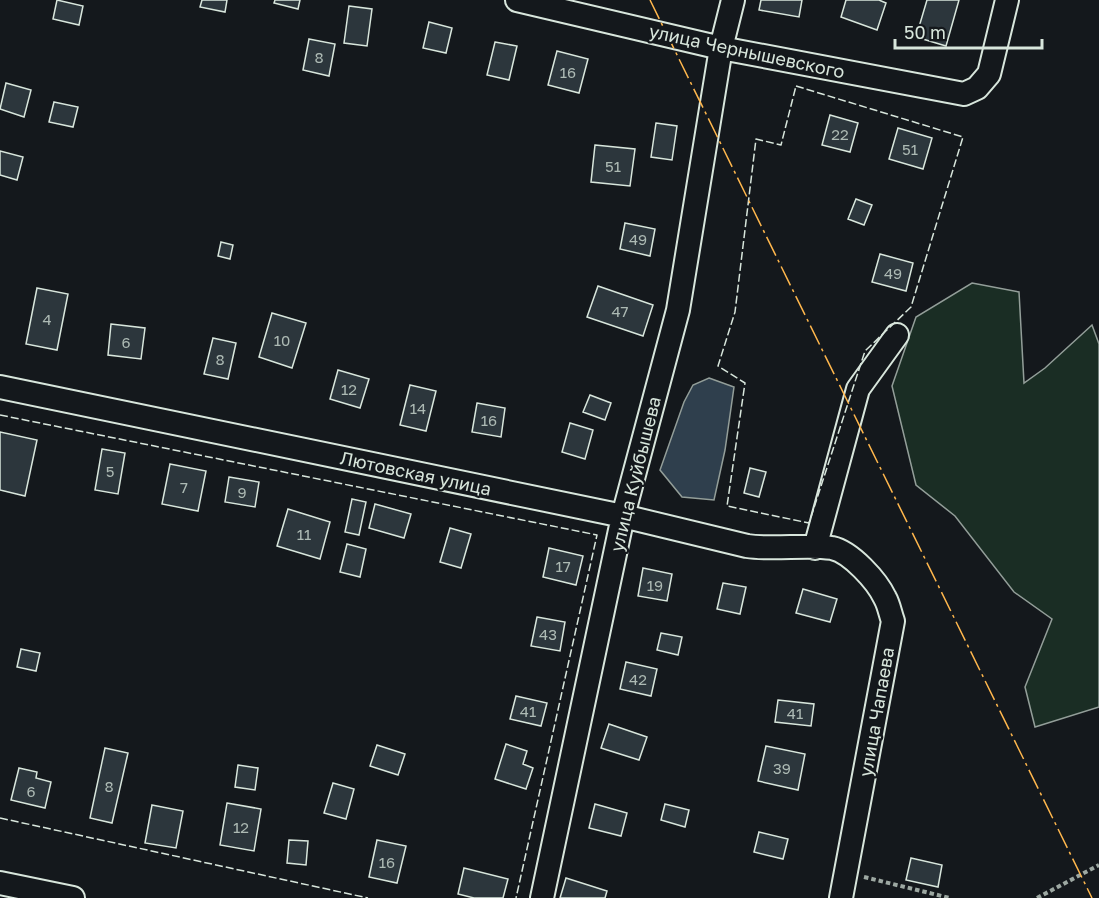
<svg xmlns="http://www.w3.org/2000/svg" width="1099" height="898" font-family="'Golos Text',sans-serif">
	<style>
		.green { fill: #1a2d24; stroke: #939e99; stroke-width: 1.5 }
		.water { fill: #2f3f4d; stroke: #939e99; stroke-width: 1.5 }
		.building { fill: #2c363c; stroke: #d8e6dc; stroke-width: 1.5 }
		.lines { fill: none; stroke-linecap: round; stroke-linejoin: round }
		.minor-casing { stroke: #d8e6dc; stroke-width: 26 }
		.path { stroke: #9da8a2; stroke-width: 4; stroke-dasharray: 4.5 3; stroke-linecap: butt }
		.minor { stroke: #14181c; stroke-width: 22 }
		.fence { stroke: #d8e6dc; stroke-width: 1.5; stroke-dasharray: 8 3; stroke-linecap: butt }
		.power { stroke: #ffb74d; stroke-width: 1.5; stroke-dasharray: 21 4.5 3 4.5; stroke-linecap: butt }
		.labels { text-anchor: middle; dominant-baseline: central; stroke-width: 4.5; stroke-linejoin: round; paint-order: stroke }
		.number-label { font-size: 15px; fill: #adbab4 }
		.street-label { font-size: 18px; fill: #d8e6dc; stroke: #14181c }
	</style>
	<rect width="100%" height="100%" fill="#14181c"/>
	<path class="green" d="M972,283l47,9 5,91 21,-15 47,-43 7,19v363l-64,20 -10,-40 27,-68 -38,-27 -59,-76 -39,-31 -24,-99 24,-69z"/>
	<path class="water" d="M709,378l25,9 -9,63 -11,50 -32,-3 -22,-27 24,-68 9,-17z"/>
	<path class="building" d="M57,0l26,6 -4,19 -26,-6z
		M202,0h25l-2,12 -25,-5z
		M275,0h25l-2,9 -24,-6z
		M761,0h41l-3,17 -40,-7z
		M846,0h33l7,3 -9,27 -36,-13z
		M927,0h32l-13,46 -30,-9z
		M349,6l23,3 -5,37 -23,-3z
		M429,22l23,6 -6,25 -23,-5z
		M309,39l26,5 -6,32 -26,-6z
		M495,42l22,4 -8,34 -22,-5z
		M557,51l31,8 -9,34 -31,-8z
		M6,83l25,7 -7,27 -24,-8z
		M54,102l24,5 -5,20 -24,-5z
		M830,115l28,8 -8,29 -28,-7z
		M656,123l21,3 -5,34 -21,-3z
		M898,128l34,10 -9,31 -34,-10z
		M595,145l40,4 -5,37 -39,-4z
		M0,151l23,6 -6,23 -17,-5z
		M856,199l16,6 -8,20 -16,-6z
		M625,223l30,6 -5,27 -30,-7z
		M221,242l12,3 -3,14 -12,-3z
		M880,254l33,9 -7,28 -34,-9z
		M598,286l55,19 -10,31 -56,-19z
		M37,288l31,6 -11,56 -31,-6z
		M272,313l34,10 -14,45 -33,-11z
		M111,324l34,4 -4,31 -33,-4z
		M213,338l23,5 -8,36 -24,-5z
		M338,370l31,9 -9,29 -30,-9z
		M410,385l26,6 -10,40 -26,-6z
		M590,395l21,8 -6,17 -22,-8z
		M477,403l28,5 -4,29 -29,-5z
		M570,423l23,7 -8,29 -23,-7z
		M0,432l37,8 -12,56 -25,-6z
		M102,449l23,4 -7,41 -23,-4z
		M170,464l36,7 -8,40 -36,-7z
		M750,468l16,4 -7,25 -15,-4z
		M229,477l30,5 -4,25 -30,-5z
		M352,499l14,3 -7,33 -14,-3z
		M375,504l36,10 -7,24 -35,-10z
		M288,509l42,13 -10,37 -43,-13z
		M450,528l21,6 -10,34 -21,-6z
		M347,544l19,5 -6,28 -20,-5z
		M549,548l34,8 -7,29 -33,-8z
		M643,568l29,6 -5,27 -29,-5z
		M723,583l23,4 -6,27 -23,-5z
		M803,589l34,10 -7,23 -34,-9z
		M537,617l28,5 -5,29 -29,-5z
		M661,633l21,4 -4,18 -21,-5z
		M21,649l19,4 -4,18 -19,-4z
		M626,662l31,7 -6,27 -31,-7z
		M516,696l31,7 -6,23 -31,-7z
		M778,700l36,4 -3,22 -36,-4z
		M609,724l38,13 -8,23 -38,-12z
		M506,744l21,7 -4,13 10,4 -7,21 -31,-10z
		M377,745l28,9 -7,21 -28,-9z
		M766,746l39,8 -7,36 -40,-9z
		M105,748l23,5 -16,70 -22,-5z
		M238,765l20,3 -3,22 -20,-3z
		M19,768l18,4 -1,6 15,4 -6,26 -34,-8z
		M333,783l21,6 -8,30 -22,-6z
		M227,803l34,6 -7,42 -34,-6z
		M595,804l32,9 -6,23 -32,-8z
		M665,804l24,6 -4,17 -24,-7z
		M152,805l31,6 -7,37 -31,-5z
		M759,832l29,7 -5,20 -29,-7z
		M289,840l19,1 -2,24 -19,-2z
		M377,840l29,6 -9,37 -28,-6z
		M911,858l31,7 -4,22 -32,-7z
		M464,868l44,11 -5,19h-29l-16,-4z
		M566,878l41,13 -2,7h-45z"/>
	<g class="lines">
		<defs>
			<path id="minor" d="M517,0l204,48 243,46 13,-6 12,-14 18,-74
				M0,387l623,129 124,30c28,4 59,-2 85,2 19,4 45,33 53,50 4,7 5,15 8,23l-52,277
				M815,548l43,-159 39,-54
				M0,883l73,15
				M542,898l81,-382 55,-206 43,-262 12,-48"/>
		</defs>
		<use href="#minor" class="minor-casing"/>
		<path class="path" d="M864,877l86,21
			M1037,898l62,-33"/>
		<use href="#minor" class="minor"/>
		<path class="fence" d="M796,86l167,51 -52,170 -46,44 -56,172 -82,-17 18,-123 -27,-17 17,-54 21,-173 25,6z
			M0,415l597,120 -81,363
			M0,818l368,80"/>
		<path class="power" d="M650,0l442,898"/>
	</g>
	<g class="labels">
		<g class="number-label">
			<text x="319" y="57">8</text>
			<text x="568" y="72">16</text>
			<text x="840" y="134">22</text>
			<text x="910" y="149">51</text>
			<text x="613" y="166">51</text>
			<text x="638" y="239">49</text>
			<text x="893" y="273">49</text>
			<text x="620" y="311">47</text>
			<text x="47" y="319">4</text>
			<text x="282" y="340">10</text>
			<text x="126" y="342">6</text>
			<text x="220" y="359">8</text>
			<text x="349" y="389">12</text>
			<text x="418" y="408">14</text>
			<text x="489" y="420">16</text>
			<text x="110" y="471">5</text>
			<text x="184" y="487">7</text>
			<text x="242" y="492">9</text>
			<text x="304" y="534">11</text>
			<text x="563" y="566">17</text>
			<text x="655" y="585">19</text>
			<text x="548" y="634">43</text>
			<text x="638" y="679">42</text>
			<text x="528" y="711">41</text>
			<text x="795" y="713">41</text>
			<text x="782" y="768">39</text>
			<text x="109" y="786">8</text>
			<text x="31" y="791">6</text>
			<text x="241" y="827">12</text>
			<text x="387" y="862">16</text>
		</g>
		<g class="street-label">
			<text transform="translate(747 51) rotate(12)">улица Чернышевского</text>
			<text transform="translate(416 473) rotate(12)">Лютовская улица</text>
			<text transform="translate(635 474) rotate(-76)">улица Куйбышева</text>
			<text transform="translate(876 712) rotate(-80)">улица Чапаева</text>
		</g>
	</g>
	<path d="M895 39v9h147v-9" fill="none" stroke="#d8e6dc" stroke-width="3"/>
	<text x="904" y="39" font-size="18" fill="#d8e6dc" stroke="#14181c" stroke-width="4.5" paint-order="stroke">50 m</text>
</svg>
